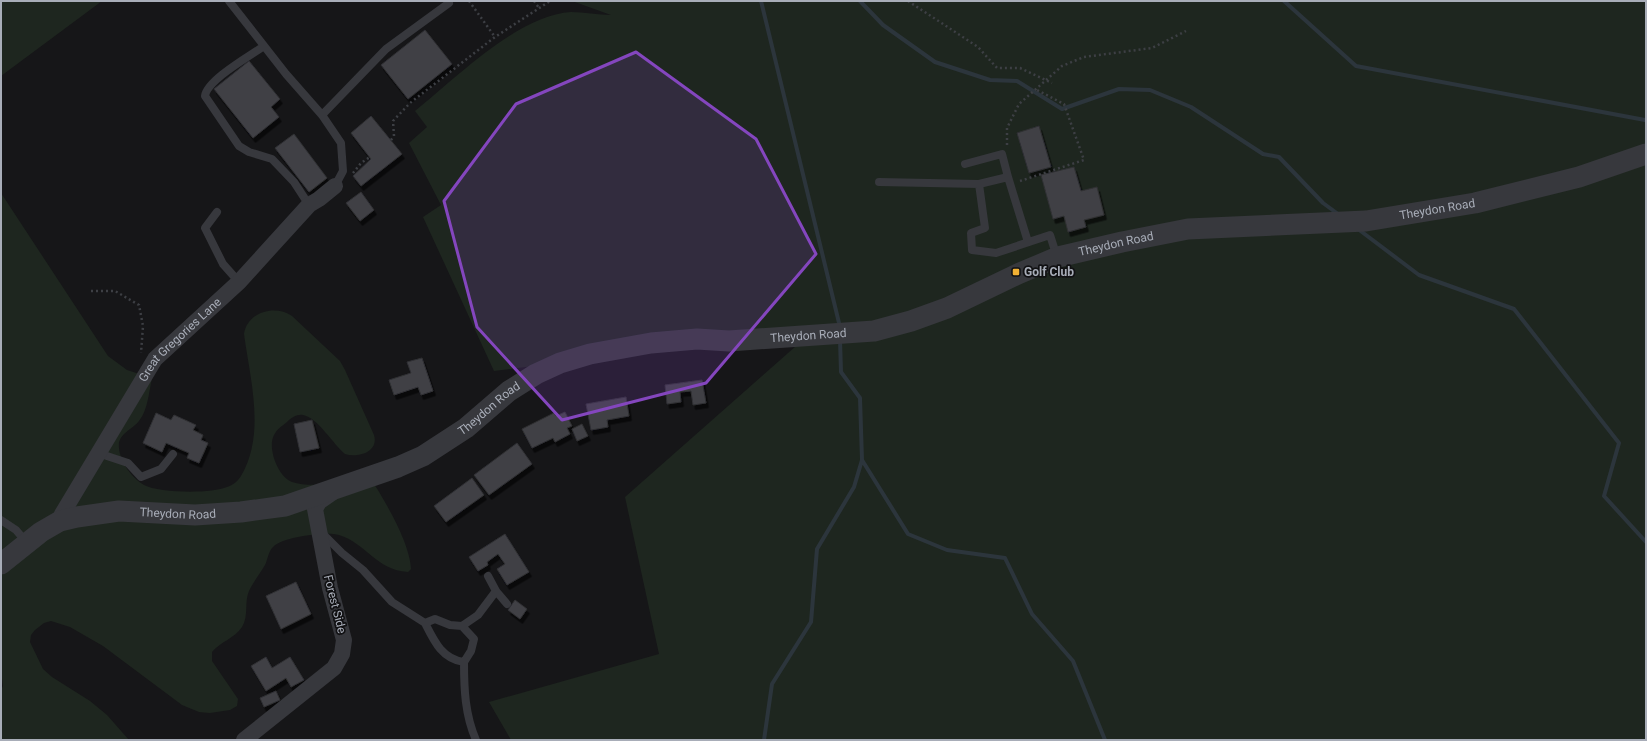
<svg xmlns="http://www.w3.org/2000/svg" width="1647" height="741" font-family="Roboto,sans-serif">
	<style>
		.green { fill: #1e261f }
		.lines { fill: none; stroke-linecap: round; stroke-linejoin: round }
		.stream { stroke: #2c353c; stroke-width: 4 }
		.building { fill: #404145; stroke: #303034; filter: url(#shadow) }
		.path { stroke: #3d3f44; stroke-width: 2.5; stroke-dasharray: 2 3; stroke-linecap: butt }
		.service { stroke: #37383d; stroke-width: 8 }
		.minor { stroke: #37383d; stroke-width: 16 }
		.tertiary { stroke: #37383d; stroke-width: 21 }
		.marked { fill: #8446be; fill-opacity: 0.2; stroke: #8446be; stroke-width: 3; stroke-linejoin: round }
		.poi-dot { fill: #f2b134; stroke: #111113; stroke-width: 1.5 }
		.labels { text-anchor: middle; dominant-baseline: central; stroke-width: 3.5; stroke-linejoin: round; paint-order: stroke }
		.street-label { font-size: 12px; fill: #a8adb8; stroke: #111113 }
		.poi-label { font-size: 12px; font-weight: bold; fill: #a8adb8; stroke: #111113; text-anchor: start }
	</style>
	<defs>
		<filter id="shadow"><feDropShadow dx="2.5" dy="4.5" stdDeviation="0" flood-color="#0009"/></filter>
	</defs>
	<rect width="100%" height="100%" fill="#161618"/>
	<path class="green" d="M1,1h101l-101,75z
		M572,1h1074v739h-1135l-22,-38 170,-48 -34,-157 188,-166 -319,40 -71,-154 18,-12 -32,-62 18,-16 -12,-16c40,-32 103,-96 156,-99 13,0 27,3 40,3z
		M1,193l107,163 19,14 25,8c-3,13 -4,32 -13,43 -7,9 -22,13 -20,27 1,14 13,30 25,37 15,8 67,9 83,2 6,-2 11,-6 14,-11 25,-42 9,-97 3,-142 3,-22 31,-30 48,-18l48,45 5,9 29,65c5,17 -16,23 -29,19 -11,-9 -28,-37 -42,-39 -6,-1 -12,3 -16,7 -5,4 -10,7 -13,13 -7,13 4,42 18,47 21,7 56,-1 79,-3 14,22 39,64 40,90l-3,3c-32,-2 -42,-29 -69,-37 -13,-4 -55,2 -65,11 -6,5 -6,13 -9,19 -5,9 -12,17 -16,26 -5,11 0,25 -7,36 -7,11 -22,15 -30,25v9l26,38 -1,7 -7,4 -20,3 -11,-1 -17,-7 -79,-59 -33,-19 -19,-6 -7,2 -9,7 -4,5 -1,7 13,27 9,8 38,24 17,14 22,25h-128v-50l2,-4 -2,-14z"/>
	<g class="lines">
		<path class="stream" d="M761,1l79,326
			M860,1l23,24 52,37 55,18 27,1 45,28 57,-20 31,1 41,17 72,47 16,3 44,46 15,11
			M1284,1l72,65 289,54
			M1358,229l61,46 95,34 105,134 -15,53 42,46
			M862,460l46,74 39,16 58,8 27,56 41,47 32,79
			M764,740l8,-56 39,-62 6,-73 37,-62 8,-27 -2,-62 -19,-26 -1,-32"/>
	</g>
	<path class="building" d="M425,30l27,34 -44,35 -27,-34z
		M249,61l31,38 -9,8 8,10 -26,21 -39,-49z
		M371,116l31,38 -41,32 -8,-10 18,-17 -20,-26z
		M1039,126l12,41 -22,6 -12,-40z
		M294,134l33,44 -18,14 -34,-44z
		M1074,167l7,24 16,-4 7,28 -20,5 2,7 -18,5 -4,-16 -11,3 -12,-44z
		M361,192l13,18 -14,11 -14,-18z
		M422,358l11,33 -12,4 -3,-8 -24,8 -5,-15 22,-7 -4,-11z
		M702,380l4,23 -13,2 -2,-14 -11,1 1,10 -14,2 -2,-19z
		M626,397l3,19 -22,4 1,7 -17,3 -5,-26z
		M565,412l7,14 -5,2 3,6 -15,8 -2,-4 -21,10 -10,-19 32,-16 2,3z
		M156,413l15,7 3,-5 22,10 -3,5 10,5 -2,5 7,3 -9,20 -12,-5 2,-5 -23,-10 -4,9 -19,-9z
		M312,420l7,28 -19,4 -6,-28z
		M582,424l6,12 -11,5 -5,-12z
		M517,443l15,21 -43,31 -15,-20z
		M472,478l12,17 -38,27 -12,-16z
		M505,534l24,38 -22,13 -10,-16 8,-5 -7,-10 -11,8 1,3 -10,6 -9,-14z
		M296,582l15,32 -30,15 -15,-33z
		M515,600l12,9 -7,10 -12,-9z
		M266,657l6,11 18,-11 14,23 -13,7 -5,-9 -20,13 -15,-25z
		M276,691l4,9 -16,7 -4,-9z"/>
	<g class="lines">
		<path class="path" d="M469,1l26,36
			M534,1l5,7
			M908,1l70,46 19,21h23l32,15
			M391,140l3,-4 -1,-15 17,-18 85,-66 55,-36
			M1007,145v-17l12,-24 43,-38 22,-9 68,-9 34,-17
			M353,173l8,-10 9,-6
			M1020,181l64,-21 -20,-56 -29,-15
			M91,291h24l24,14 4,21 -2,27"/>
		<path class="service" d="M229,1l57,73 36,41 19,28 2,28 -8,15
			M264,46c-14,10 -57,34 -59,50l34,50 10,6 23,7 22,23 15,23
			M322,115l64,-66 63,-46
			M965,164l37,-10 6,23
			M879,182l100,2
			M217,212l-12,16 18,36 16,18
			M1028,242l-20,-65 -29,7 6,44 -14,5 1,17 24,3 54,-18 7,22
			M98,453l30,10 13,14 20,-8 12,-15
			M1,520l15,10 11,13
			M322,533l20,20 21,17 29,32 33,21
			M488,576l8,15 11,13
			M435,619l15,6 12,1 12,13 -3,12 -7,11c-22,-3 -30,-21 -39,-39z
			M462,626l16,-11 18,-24
			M464,662c0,27 1,53 12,78"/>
		<g class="minor">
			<path id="s1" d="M60,521l2,-7 93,-155 84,-77 70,-77 10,-6 16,-13"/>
			<path d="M244,740l90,-72 8,-14 2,-14 -14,-52 -15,-79 4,-7 13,-9"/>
		</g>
		<path class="tertiary" id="s2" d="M1,564l40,-32 19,-11 17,-4 42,-6 76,4 46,-3 44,-6 113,-39 25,-11 43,-28 43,-37 27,-17 24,-11 30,-9 61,-11 46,-4 32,2 145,-10 37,-10 36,-13 73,-35 38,-16 64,-15 66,-13 178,-8 109,-18 104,-26 67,-23"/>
	</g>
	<path class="marked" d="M636,52l120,87 60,115 -110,129 -144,37 -85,-93 -33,-126 72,-97z"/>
	<rect class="poi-dot" x="1012" y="268" width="8" height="8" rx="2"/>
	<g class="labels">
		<g class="street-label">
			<text stroke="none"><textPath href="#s2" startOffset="1512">Theydon Road</textPath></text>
			<text stroke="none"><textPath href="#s2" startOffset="1188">Theydon Road</textPath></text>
			<text stroke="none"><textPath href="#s2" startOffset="864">Theydon Road</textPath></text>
			<text stroke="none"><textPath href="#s1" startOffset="219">Great Gregories Lane</textPath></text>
			<text stroke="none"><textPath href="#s2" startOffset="528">Theydon Road</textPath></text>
			<text stroke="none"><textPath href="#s2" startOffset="192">Theydon Road</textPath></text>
			<text transform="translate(335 604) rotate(76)">Forest Side</text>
		</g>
		<g class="poi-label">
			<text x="1024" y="272">Golf Club</text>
		</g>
	</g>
	<rect width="1647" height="741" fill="none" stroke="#a8adb8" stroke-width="4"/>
</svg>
